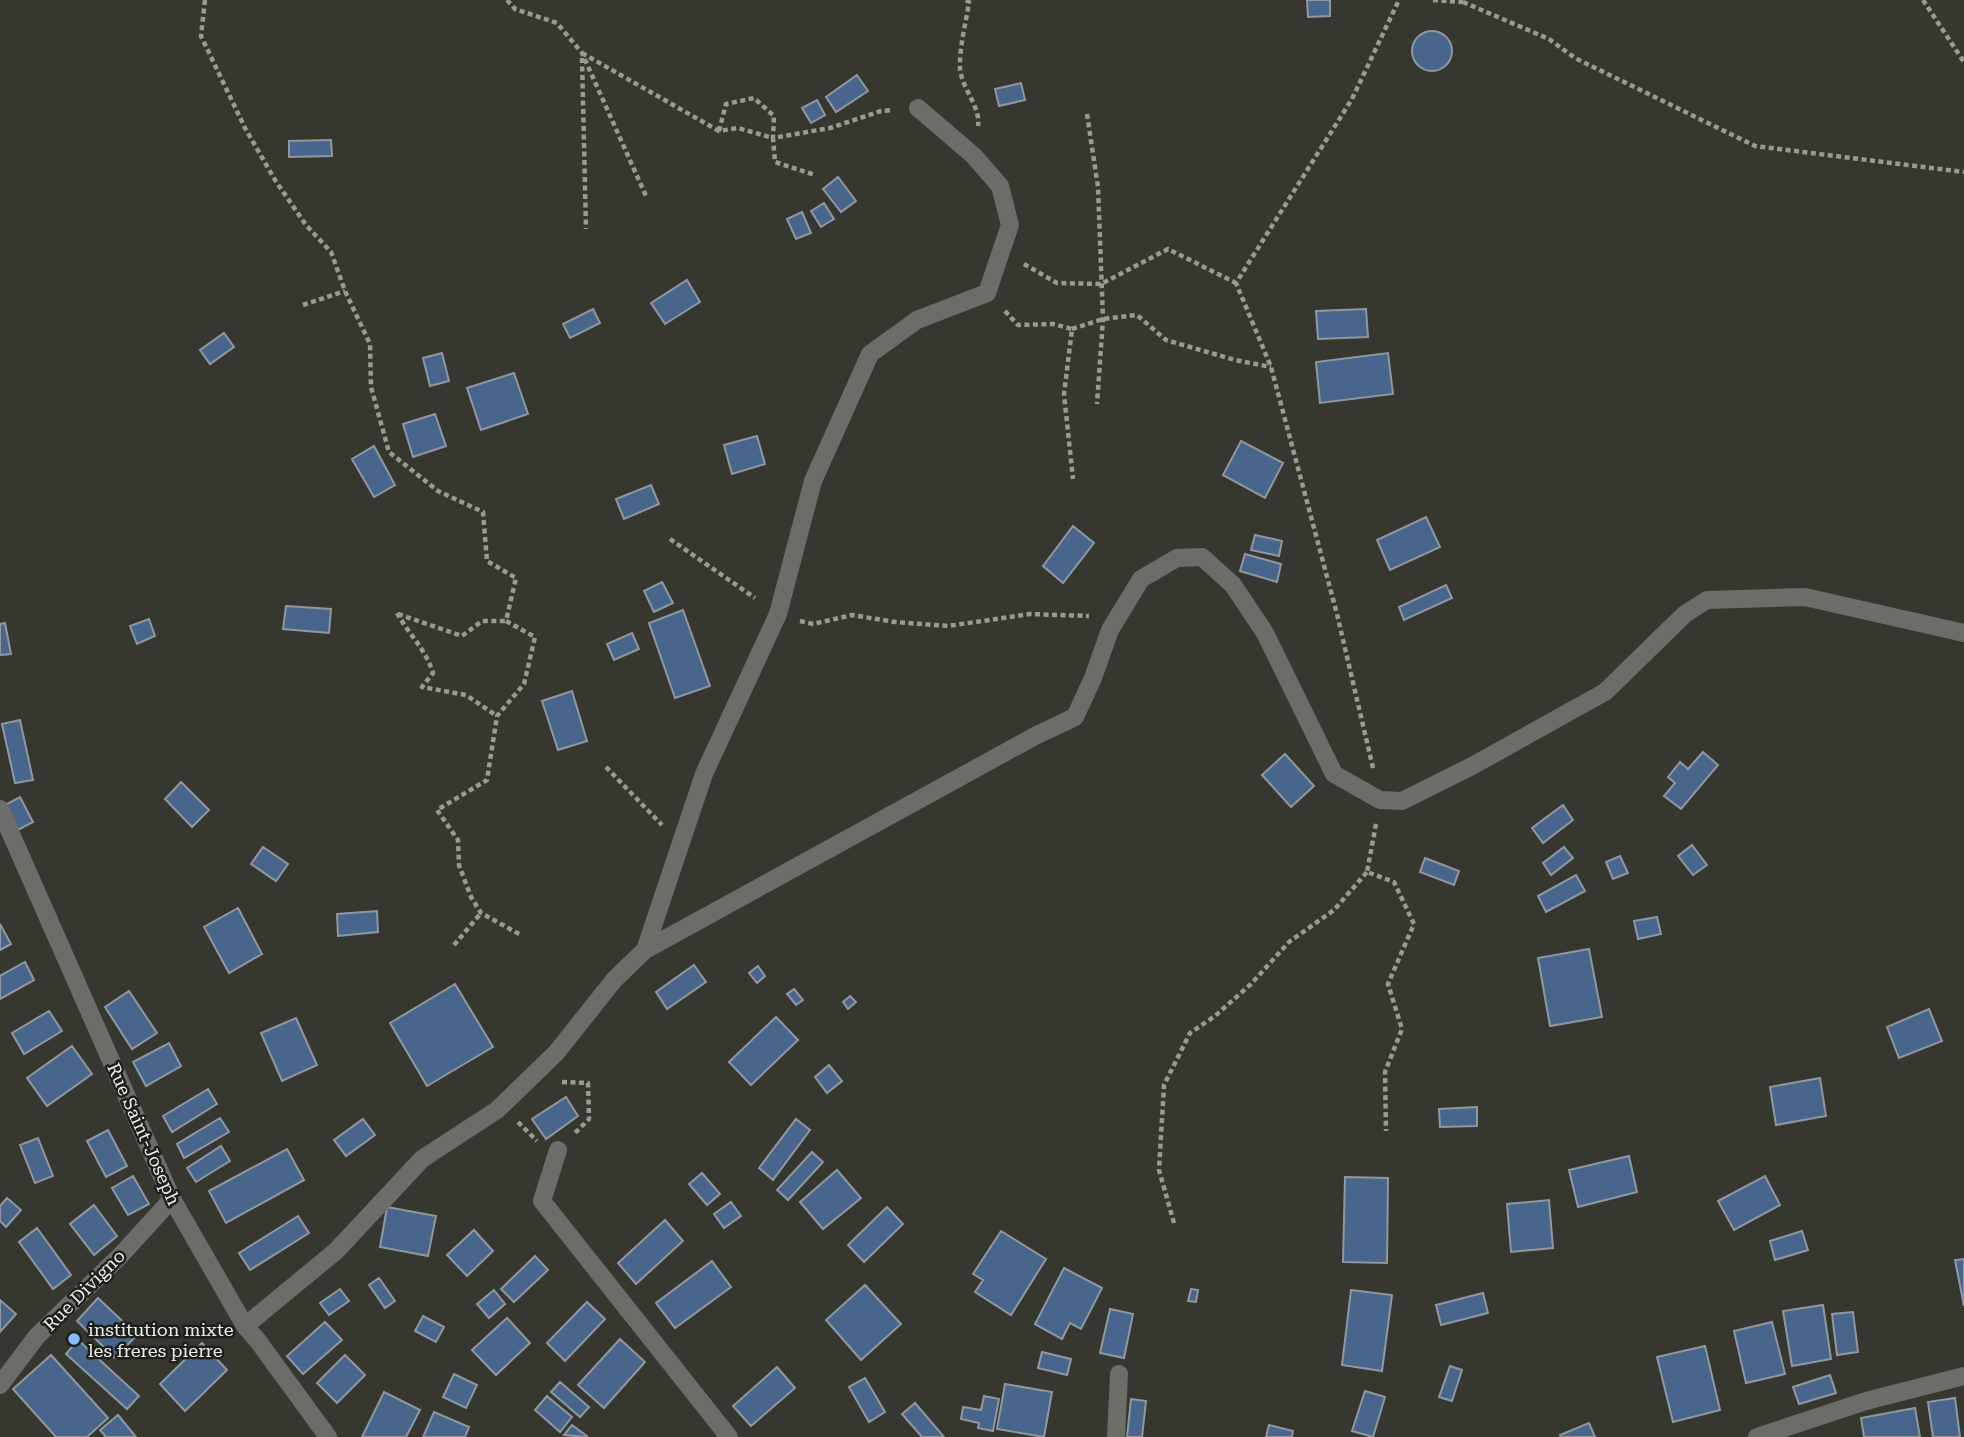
<svg xmlns="http://www.w3.org/2000/svg" width="1964" height="1437" font-family="'Roboto Serif',serif">
	<style>
		.building { fill: #48668b; stroke: #9097a0; stroke-width: 2 }
		.lines { fill: none; stroke-linecap: round; stroke-linejoin: round }
		.path { stroke: #999b93; stroke-width: 4.5; stroke-dasharray: 5 3.5; stroke-linecap: butt }
		.minor { stroke: #6c6d69; stroke-width: 18 }
		.tertiary { stroke: #6c6d69; stroke-width: 18 }
		.poi-dot { fill: #87bbfc; stroke: #1e1f1b; stroke-width: 2.5 }
		.labels { text-anchor: middle; dominant-baseline: central; stroke-width: 5; stroke-linejoin: round; paint-order: stroke }
		.street-label { font-size: 18px; fill: #eeefe9; stroke: #1e1f1b }
		.poi-label { font-size: 18px; fill: #eeefe9; stroke: #1e1f1b; text-anchor: start }
	</style>
	<rect width="100%" height="100%" fill="#36382f"/>
	<path class="building" d="M1307,0h23v16l-22,1z
		M1412 51a20 20 0 1 1 40 0a20 20 0 1 1-40 0Z
		M857,75l11,16 -32,21 -10,-15z
		M1021,83l4,17 -26,6 -4,-17z
		M817,100l8,15 -14,8 -9,-15z
		M331,140l1,16 -43,1v-16z
		M838,177l18,24 -15,11 -18,-23z
		M824,203l10,16 -13,8 -10,-16z
		M802,212l9,21 -15,6 -9,-20z
		M687,280l13,22 -35,22 -14,-21z
		M593,309l7,14 -30,15 -7,-14z
		M1366,309l2,28 -50,2 -2,-28z
		M224,333l10,14 -24,17 -10,-14z
		M442,353l7,28 -19,5 -7,-28z
		M1388,353l5,41 -73,9 -4,-41z
		M514,373l14,41 -47,16 -14,-42z
		M435,414l11,32 -33,11 -10,-33z
		M757,436l8,28 -33,10 -8,-29z
		M1241,441l42,22 -18,35 -42,-23z
		M374,446l21,39 -21,12 -22,-38z
		M651,485l8,19 -35,15 -8,-20z
		M1426,517l14,30 -50,23 -13,-30z
		M1073,526l21,17 -31,40 -20,-17z
		M1255,535l27,6 -3,15 -28,-6z
		M1245,554l36,10 -4,18 -37,-11z
		M662,582l11,21 -19,9 -10,-21z
		M1446,585l6,13 -48,22 -5,-13z
		M286,606l45,3 -2,24 -46,-4z
		M683,610l27,76 -35,12 -26,-75z
		M149,619l6,17 -18,8 -7,-18z
		M5,623l6,31 -11,1v-31z
		M632,633l7,16 -25,11 -7,-16z
		M572,691l15,50 -29,9 -16,-49z
		M20,720l13,60 -18,3 -13,-59z
		M1703,752l15,13 -37,44 -17,-13 11,-13 -7,-6 12,-15 8,7z
		M1285,754l29,32 -23,21 -29,-32z
		M181,782l28,28 -17,17 -27,-28z
		M20,797l13,25 -15,8 -13,-25z
		M1563,805l10,15 -30,23 -11,-15z
		M1692,845l15,20 -14,10 -15,-19z
		M263,847l25,17 -12,17 -25,-17z
		M1564,847l9,11 -22,17 -8,-12z
		M1620,856l8,17 -15,6 -7,-17z
		M1425,858l34,13 -5,14 -34,-13z
		M1576,875l9,16 -39,21 -8,-16z
		M238,908l24,46 -33,19 -25,-46z
		M377,911l1,21 -40,4 -1,-22z
		M1657,917l4,17 -23,5 -4,-18z
		M0,924l11,20 -11,6z
		M1589,949l13,68 -52,9 -12,-68z
		M25,962l9,18 -34,19v-23z
		M694,965l12,17 -39,27 -11,-17z
		M758,966l7,10 -8,7 -8,-10z
		M455,984l38,63 -66,39 -37,-63z
		M794,989l9,11 -7,5 -9,-11z
		M129,991l28,42 -25,16 -27,-42z
		M850,996l6,6 -8,7 -5,-7z
		M1929,1009l13,32 -43,17 -12,-31z
		M49,1011l13,20 -38,23 -12,-21z
		M776,1017l22,23 -47,45 -22,-23z
		M296,1018l21,47 -35,16 -21,-48z
		M169,1043l12,23 -35,20 -13,-24z
		M72,1046l20,28 -45,32 -20,-28z
		M829,1065l13,16 -15,12 -12,-16z
		M1820,1078l6,38 -50,9 -6,-38z
		M208,1089l9,15 -45,28 -9,-16z
		M566,1097l12,19 -32,23 -14,-20z
		M1477,1107v19l-37,1 -1,-18z
		M220,1118l9,14 -45,26 -7,-14z
		M363,1119l12,16 -29,21 -12,-16z
		M796,1119l14,11 -37,50 -14,-12z
		M108,1130l19,36 -21,11 -19,-36z
		M38,1138l15,38 -18,7 -15,-38z
		M221,1146l9,15 -34,21 -9,-14z
		M287,1149l17,31 -78,43 -17,-32z
		M812,1152l11,10 -35,38 -11,-10z
		M1629,1156l8,36 -59,15 -9,-37z
		M837,1170l24,28 -38,31 -23,-27z
		M702,1173l18,21 -13,11 -18,-21z
		M133,1176l16,28 -21,11 -16,-27z
		M1765,1176l15,29 -46,25 -16,-29z
		M1345,1177l43,1 -1,85 -44,-1z
		M7,1198l14,12 -15,17 -6,-6v-15z
		M1549,1200l4,48 -42,4 -4,-48z
		M731,1202l10,14 -17,12 -10,-14z
		M94,1205l23,31 -23,19 -24,-31z
		M387,1207l49,9 -8,40 -48,-9z
		M887,1207l16,17 -39,38 -16,-17z
		M298,1216l11,17 -59,37 -11,-17z
		M665,1220l18,21 -47,43 -18,-21z
		M37,1228l34,47 -18,14 -34,-47z
		M474,1230l19,21 -26,25 -20,-21z
		M1001,1231l45,28 -35,56 -36,-23 8,-12 -10,-6z
		M1802,1231l6,19 -33,10 -5,-19z
		M535,1256l13,14 -34,32 -13,-13z
		M1964,1259v47l-9,-46z
		M712,1261l19,26 -56,41 -19,-25z
		M1064,1268l38,20 -21,41 -11,-6 -8,16 -27,-15z
		M379,1278l16,23 -10,7 -16,-23z
		M865,1285l36,39 -40,36 -35,-40z
		M340,1289l9,12 -20,14 -9,-12z
		M1191,1289l7,1 -2,12 -8,-1z
		M494,1290l11,14 -16,14 -12,-14z
		M1351,1290l41,5 -10,76 -40,-6z
		M1483,1293l5,20 -47,12 -5,-20z
		M98,1298l39,37 -22,23 -38,-37z
		M0,1300l16,14 -16,18z
		M587,1302l18,17 -40,42 -18,-18z
		M1823,1305l8,54 -39,7 -9,-55z
		M1110,1309l23,5 -9,44 -24,-5z
		M1853,1312l5,40 -21,3 -5,-41z
		M423,1316l21,11 -8,15 -21,-11z
		M507,1318l23,25 -34,32 -24,-25z
		M325,1322l17,18 -39,34 -16,-18z
		M1772,1322l13,52 -39,9 -12,-52z
		M620,1339l25,23 -41,46 -26,-23z
		M78,1340l61,56 -12,13 -61,-55z
		M202,1343l25,27 -42,41 -25,-27z
		M1705,1346l15,64 -47,12 -16,-65z
		M1042,1352l29,7 -4,16 -29,-7z
		M51,1355l57,63 -21,19h-31l-43,-48z
		M345,1355l20,20 -28,28 -20,-20z
		M1450,1366l12,4 -10,31 -13,-4z
		M777,1367l18,21 -44,38 -18,-20z
		M454,1374l23,11 -11,23 -23,-11z
		M1830,1375l6,18 -37,11 -6,-17z
		M865,1378l20,34 -16,10 -20,-35z
		M560,1382l29,25 -9,10 -29,-25z
		M1005,1384l47,8 -8,45 -47,-8z
		M1365,1391l20,6 -12,40 -21,-6z
		M384,1392l36,18 -14,27h-44z
		M547,1396l25,21 -12,15 -25,-22z
		M984,1396l15,3 -6,32 -15,-3 1,-5 -18,-4 2,-12 18,3z
		M1955,1398l5,39h-27l-5,-35z
		M1131,1399l15,2 -4,36h-15z
		M915,1403l29,34h-22l-20,-23z
		M1915,1408l5,29h-56l-3,-19z
		M434,1412l35,15 -4,10h-42z
		M118,1415l18,22h-30l-6,-7z
		M1589,1423l6,14h-34l-1,-2z
		M572,1425l15,11 -1,1 -22,-2z
		M1269,1425l24,6 -1,6h-26z"/>
	<g class="lines">
		<path class="path" d="M205,0l-4,36 44,92 30,52 31,45 25,27 14,39 25,53 1,43 18,65 49,39 45,21 4,49 29,17 -10,43 29,16 -11,47 -27,32 -10,64 -50,30 21,30 1,25 12,32 10,16 40,22
			M507,0l8,9 42,14 25,30 64,143
			M966,0l3,2c-3,20 -10,47 -9,67 2,20 21,38 18,57
			M1433,0l30,2
			M1923,0l41,62
			M1463,2l86,37 26,19 180,88 209,26
			M582,53l137,78 19,-3 35,10 2,24 40,13
			M582,58l4,171
			M1087,114l11,73 5,132 -6,85
			M719,131l7,-27 28,-6 20,18 -1,22 57,-10 51,-17 12,-1
			M1024,264l33,19 44,1 67,-35 68,34
			M303,305l42,-14
			M1005,311l13,14 35,-1 19,5 -8,65 9,85
			M1072,329l31,-10 34,-4 29,25 69,20 36,7
			M670,539l85,59
			M397,613c13,23 28,35 36,60l-11,14 44,8 31,21
			M398,614l64,22 20,-15h24
			M800,621l13,3 39,-9 43,7 53,4 82,-12 59,2
			M606,767l56,58
			M1373,768l-36,-154 -66,-247 -35,-84 116,-184 47,-99
			M1376,824l-9,48 27,10 20,42 -26,60 14,45 -17,43 1,59
			M454,945l27,-32
			M562,1082l26,1 1,36 -14,14
			M518,1122l19,19
			M1174,1223l-15,-53 5,-85 26,-52 25,-17 36,-32 38,-42 45,-32 33,-38"/>
		<path class="minor" d="M645,950l59,-176 74,-160 35,-133 57,-127 47,-34 70,-27 23,-68 -10,-39 -26,-30 -56,-48
			M558,1150l-16,51 187,236
			M245,1326l91,-75 86,-92 75,-49 59,-57 58,-73 31,-30 390,-214 40,-19 18,-39 17,-48 31,-51 36,-21 25,-1 31,28 32,48 69,141 46,26 22,1 70,-35 133,-74 80,-78 22,-14 98,-3 159,36
			M0,1385l37,-49 83,-80 52,-57
			M1116,1437l3,-63
			M1757,1437l109,-36 98,-25"/>
		<path class="tertiary" d="M0,809l172,390 73,127 13,15 70,96"/>
	</g>
	<circle class="poi-dot" cx="74" cy="1339" r="7"/>
	<g class="labels">
		<g class="street-label">
			<text transform="translate(144 1134) rotate(66)">Rue Saint-Joseph</text>
			<text transform="translate(84 1290) rotate(-45)">Rue Divigno</text>
		</g>
		<g class="poi-label">
			<text x="88" y="1329">institution mixte<tspan x="88" dy="21">les freres pierre</tspan></text>
		</g>
	</g>
</svg>
